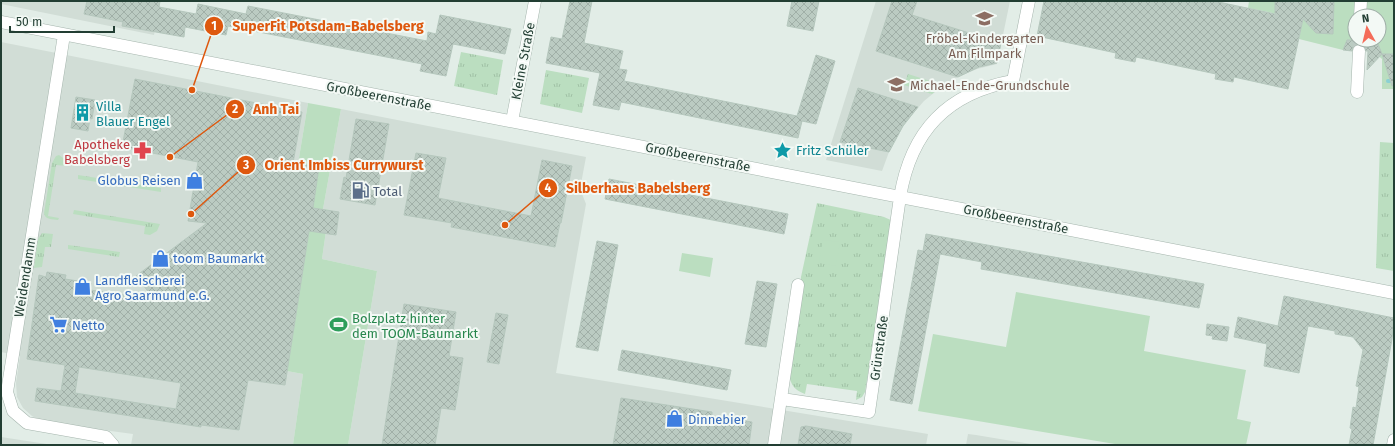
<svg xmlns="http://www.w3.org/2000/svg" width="1395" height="446" font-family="'Fira Sans',sans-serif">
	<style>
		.built { fill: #d1ddd6 }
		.grass { fill: url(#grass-tufts) }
		.green { fill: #bbdec0; fill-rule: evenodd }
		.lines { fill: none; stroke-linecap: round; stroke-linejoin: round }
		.stream { stroke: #8ad0d3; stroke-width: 4 }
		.building { fill: url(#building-cross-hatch); stroke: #b5c7bd; fill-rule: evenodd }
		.minor-tunnel { stroke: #bccac3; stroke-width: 12; stroke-dasharray: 12 6; stroke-linecap: butt }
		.minor-casing { stroke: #a5b5ad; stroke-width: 13 }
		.minor { stroke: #fff; stroke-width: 12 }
		.labels { text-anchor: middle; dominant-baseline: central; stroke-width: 4; stroke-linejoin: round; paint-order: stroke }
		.education-label { font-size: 13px; fill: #785e54; stroke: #f3f9f5 }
		.street-label { font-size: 13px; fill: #223e33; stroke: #f3f9f5 }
		.culture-label { font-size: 13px; fill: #0d838f; stroke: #f3f9f5; text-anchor: start }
		.health-label { font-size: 13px; fill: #be3a42; stroke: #f3f9f5; text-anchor: end }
		.shop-label { font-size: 13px; fill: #366cbe; stroke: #f3f9f5; text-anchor: start }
		.service-label { font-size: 13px; fill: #4e5e75; stroke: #f3f9f5; text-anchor: start }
		.leisure-label { font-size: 13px; fill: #27864d; stroke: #f3f9f5; text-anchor: start }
		.leader { fill: none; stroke: #de580e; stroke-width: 1.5 }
		.callout-dot { fill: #de580e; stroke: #f3f9f5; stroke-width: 1.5 }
		.mark-label { font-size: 12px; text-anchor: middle; font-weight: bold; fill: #fff }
		.callout-label { font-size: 14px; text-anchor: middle; font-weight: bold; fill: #de580e; stroke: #f3f9f5; stroke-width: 4; stroke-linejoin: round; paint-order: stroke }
	</style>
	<defs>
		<pattern id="grass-tufts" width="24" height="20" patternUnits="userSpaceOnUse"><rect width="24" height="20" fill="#bbdec0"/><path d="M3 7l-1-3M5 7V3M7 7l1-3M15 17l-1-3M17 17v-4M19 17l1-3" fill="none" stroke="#a0c0a5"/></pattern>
		<pattern id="building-cross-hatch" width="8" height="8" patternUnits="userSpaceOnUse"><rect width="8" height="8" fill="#bbcbc2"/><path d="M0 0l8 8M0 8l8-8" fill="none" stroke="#a0afa7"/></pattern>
	</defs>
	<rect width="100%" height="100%" fill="#e2ede7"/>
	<path class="built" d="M1,1h159l-6,34 -153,-31z
		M876,1h134l-13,63 -20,5 -19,8 -18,11 -16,13 -20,23 -15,28 -7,19 -56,-11z
		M1,42l307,61 -10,61 21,3 -32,204 16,3 -10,71h-162l2,-11 -89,-12 -12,-6 -9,-8 -6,-11 -1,-14 4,-27 -19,-4z
		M341,109l245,48 -6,32 6,15 -30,169 372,61 -2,11h-578l29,-174 -55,-12 7,-49 -6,-1z
		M968,434l8,1 61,10h-71z
		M1,437l52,8h-52z"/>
	<path class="grass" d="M461,52l42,8 -6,35 -43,-9z
		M546,70l43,8 -7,35 -42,-9z
		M908,74l35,11 -11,9 -28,-9z
		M1380,142l14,1v128l-18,-3z
		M59,155l7,5 1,6 -11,-1 -8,51 11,2 -1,2c-6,-1 -13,0 -14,-7l8,-50 4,-7z
		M78,175l83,13v4l-83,-13z
		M817,203l67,14 9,4 -28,171 -3,5 -6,3 1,-9 -50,-7 -2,10c-13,-5 -15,-11 -16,-24l12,-93z
		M74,210l86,14 -3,7 -7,4 -6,-1 1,-8 -72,-12z
		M42,233l11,1 -2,13h-6l-3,20 -8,1 4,-29z
		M68,245l52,7 -1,5 -51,-8z"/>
	<path class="green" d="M1249,1h145v88h-12v-30l-9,-8 -30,-1 -44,-11 4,-20 -55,-11zM1355,16h24v24h-24z
		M308,103l33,6 -18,100 6,1 -7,49 55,12 -29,174h-55l10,-71 -16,-3 32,-203 -21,-4z
		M823,240l17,2 -4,24 -17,-3z
		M682,253l31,5 -3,19 -31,-6z
		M1016,292l134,24 -6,35 102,19 -9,49 14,3 -5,23h-125l-203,-34 15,-77 73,13z"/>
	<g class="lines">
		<path class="stream" d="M1388,81h6"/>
	</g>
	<path class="building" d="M87,1h73l-1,6 37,7 2,-10 48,10 2,-8 179,35 1,-9 8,2 4,-19 71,14 -6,25 -52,-10 -7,32 -26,-5 2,-7 -194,-38 -2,9 -41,-8 -1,10 -62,-11 1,-4 -39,-8z
		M570,1h22l-8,42 39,8 -4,18 8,1 -3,11 173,35 19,-61 19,6 -19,63 -14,-3 -4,17 -177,-36 -2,8 -26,-5 7,-32 -54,-10 5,-26 11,2z
		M792,1h27l-6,30 -26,-5z
		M892,1h25l-5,14 89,28 -4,20 -18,4 -21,10 -82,-26z
		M1044,1h170l61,13v-13h59l-1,33 -17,-1 -13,-14 -15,70 -54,-12 -1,5 -18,-3 1,-5 -80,-17 -1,5 -20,-4 1,-5 -79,-17z
		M1347,40h22l2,7 7,-3 4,10 -15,16 1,-19h-2l-3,-6 -4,-1 -6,3 -1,4 -9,-1z
		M1382,54h12v31l-2,1z
		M135,79l167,33 -9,51 26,4 -6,41 26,4 -3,23 -27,-4 -24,154 -37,-5 -9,50 -38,-5v2l-166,-26 2,-13 24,3 4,-26 -38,-6 12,-84 7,2 1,-5 19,3 -1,4 26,4 -1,7 64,9 -18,-23 71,-53 -19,-2 10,-59 -76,-15zM79,367l102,16 -5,26 -101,-16z
		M858,88l60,19 -15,19 -14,26 -49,-10z
		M76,97l19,3 -3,19 -2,-1 -2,13 -17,-3z
		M356,119l33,5 -14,81 -35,-6 4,-22 2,1z
		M416,153l30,5 -8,40 93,18 11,-56 30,6 -11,57h-1l-5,24 -104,-20 1,-4 -48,-8z
		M609,179l179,35 -4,20 -179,-35z
		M926,234l278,50 -5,24 -218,-39 1,-7 -42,-8 -28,150 -22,-4 28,-150 5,1z
		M597,241l21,4 -20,106 -22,-4z
		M757,281l20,3 -11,63 -21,-3z
		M1284,296l110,22 -2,21 -19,106h-24l3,-16 -2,-1 3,-21 3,1 3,-21 -3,-1 7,-36 -10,-13 -18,-3v-3l-27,-5 -9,47 -35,-7 3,-22 -33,-7 4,-20 40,9z
		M404,304l52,8 -7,44 14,2 -8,52 -14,-2 -6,37h-53z
		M496,313l12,2 -9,49 -12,-2z
		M1207,324l22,3 -2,14 -15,-2 1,-3 -7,-1z
		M622,350l109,20 -4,20 -109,-20z
		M621,398l91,14v4l40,6 -3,23h-136z
		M806,426l46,8 -2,11h-52l3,-18z"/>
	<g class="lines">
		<path class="minor-tunnel" d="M1359,51v-11"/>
		<defs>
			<path id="minor" d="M1360,16l1,-15
				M1,22l1393,271
				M64,35l-57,357 6,19 14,12 79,14 7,8
				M1357,92l2,-41
				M512,121l23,-120
				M782,399l87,13 31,-215c11,-66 47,-104 113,-116l16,-80
				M774,445l24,-160
				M1393,445l1,-5"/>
		</defs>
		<use href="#minor" class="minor-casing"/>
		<use href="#minor" class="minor"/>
	</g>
	<defs>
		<symbol id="school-bare" viewBox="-9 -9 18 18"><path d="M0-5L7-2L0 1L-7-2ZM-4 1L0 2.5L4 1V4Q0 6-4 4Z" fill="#8d6e63" stroke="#f3f9f5" stroke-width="2.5" paint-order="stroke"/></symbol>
		<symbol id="building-bare" viewBox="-9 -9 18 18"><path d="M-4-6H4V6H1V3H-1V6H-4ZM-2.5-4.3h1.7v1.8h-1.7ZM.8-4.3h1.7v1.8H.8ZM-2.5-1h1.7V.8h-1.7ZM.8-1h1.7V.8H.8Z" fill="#0f9aa8" stroke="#f3f9f5" stroke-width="2.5" paint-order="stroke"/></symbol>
		<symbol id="sight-bare" viewBox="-9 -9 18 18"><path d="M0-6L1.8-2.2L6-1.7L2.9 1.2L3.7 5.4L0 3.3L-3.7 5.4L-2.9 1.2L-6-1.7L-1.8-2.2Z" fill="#0f9aa8" stroke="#f3f9f5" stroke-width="2.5" paint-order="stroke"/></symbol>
		<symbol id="pharmacy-bare" viewBox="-9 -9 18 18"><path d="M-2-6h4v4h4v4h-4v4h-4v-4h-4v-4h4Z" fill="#e0444e" stroke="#f3f9f5" stroke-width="2.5" paint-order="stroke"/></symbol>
		<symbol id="shop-bare" viewBox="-9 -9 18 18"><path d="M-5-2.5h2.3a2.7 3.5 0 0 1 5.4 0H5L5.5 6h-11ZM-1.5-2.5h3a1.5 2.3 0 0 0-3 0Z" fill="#3f7fe0" stroke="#f3f9f5" stroke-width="2.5" paint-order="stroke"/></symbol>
		<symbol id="fuel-bare" viewBox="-9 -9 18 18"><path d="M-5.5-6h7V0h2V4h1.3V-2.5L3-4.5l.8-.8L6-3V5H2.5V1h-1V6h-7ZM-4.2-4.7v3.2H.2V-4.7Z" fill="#5c6f8a" stroke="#f3f9f5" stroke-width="2.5" paint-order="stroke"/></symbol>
		<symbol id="supermarket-bare" viewBox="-9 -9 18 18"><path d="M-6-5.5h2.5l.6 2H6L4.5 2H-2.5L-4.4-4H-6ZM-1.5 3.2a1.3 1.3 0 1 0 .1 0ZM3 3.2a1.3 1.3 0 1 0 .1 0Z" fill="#3f7fe0" stroke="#f3f9f5" stroke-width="2.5" paint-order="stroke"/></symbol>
		<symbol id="stadium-bare" viewBox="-9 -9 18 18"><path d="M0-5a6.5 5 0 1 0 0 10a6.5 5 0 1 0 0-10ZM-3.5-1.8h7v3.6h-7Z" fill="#2e9e5b" stroke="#f3f9f5" stroke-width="2.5" paint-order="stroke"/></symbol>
	</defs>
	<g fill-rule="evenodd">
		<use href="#school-bare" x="972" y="6" width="25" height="25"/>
		<use href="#school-bare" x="884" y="72" width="25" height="25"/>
		<use href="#building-bare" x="70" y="100" width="25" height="25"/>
		<use href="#sight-bare" x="770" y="138" width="25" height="25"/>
		<use href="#pharmacy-bare" x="130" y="138" width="25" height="25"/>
		<use href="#shop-bare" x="182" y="168" width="25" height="25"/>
		<use href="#fuel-bare" x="348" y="178" width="25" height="25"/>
		<use href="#shop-bare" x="148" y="246" width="25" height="25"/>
		<use href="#shop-bare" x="70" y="274" width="25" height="25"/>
		<use href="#supermarket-bare" x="46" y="312" width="25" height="25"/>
		<use href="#stadium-bare" x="326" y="312" width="25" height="25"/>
		<use href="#shop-bare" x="662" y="406" width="25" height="25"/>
	</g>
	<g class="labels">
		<g class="education-label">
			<text x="985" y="38">Fröbel-Kindergarten<tspan x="985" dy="15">Am Filmpark</tspan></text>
			<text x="910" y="85" text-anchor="start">Michael-Ende-Grundschule</text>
		</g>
		<g class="street-label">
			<text transform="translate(523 61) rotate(-79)">Kleine Straße</text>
			<text transform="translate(379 96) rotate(11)">Großbeerenstraße</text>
			<text transform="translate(698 157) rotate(11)">Großbeerenstraße</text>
			<text transform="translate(1016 219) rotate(11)">Großbeerenstraße</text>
			<text transform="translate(25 277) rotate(-81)">Weidendamm</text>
			<text transform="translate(879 348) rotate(-82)">Grünstraße</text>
		</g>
		<g class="culture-label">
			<text x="96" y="106">Villa<tspan x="96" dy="15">Blauer Engel</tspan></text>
			<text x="796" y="150">Fritz Schüler</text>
		</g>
		<g class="health-label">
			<text x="130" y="144">Apotheke<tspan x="130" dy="15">Babelsberg</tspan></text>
		</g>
		<g class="shop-label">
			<text x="181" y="180" text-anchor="end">Globus Reisen</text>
			<text x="173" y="258">toom Baumarkt</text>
			<text x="95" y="280">Landfleischerei<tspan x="95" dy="15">Agro Saarmund e.G.</tspan></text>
			<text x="72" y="325">Netto</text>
			<text x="688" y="419">Dinnebier</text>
		</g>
		<g class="service-label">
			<text x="373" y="191">Total</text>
		</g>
		<g class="leisure-label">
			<text x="352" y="318">Bolzplatz hinter<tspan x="352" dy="15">dem TOOM-Baumarkt</tspan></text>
		</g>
	</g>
	<path class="leader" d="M192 90L214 26M170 157L235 109M191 214L246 165M505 225L548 188"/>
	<g class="callout-dot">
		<circle cx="192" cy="90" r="4"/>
		<circle cx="170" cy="157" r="4"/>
		<circle cx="191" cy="214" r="4"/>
		<circle cx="505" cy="225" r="4"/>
		<circle cx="214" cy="26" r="10"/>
		<circle cx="235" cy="109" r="10"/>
		<circle cx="246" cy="165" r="10"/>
		<circle cx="548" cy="188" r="10"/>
	</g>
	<g class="mark-label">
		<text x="214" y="30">1</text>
		<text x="235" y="113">2</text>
		<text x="246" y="169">3</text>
		<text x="548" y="192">4</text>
	</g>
	<g class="callout-label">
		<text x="328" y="31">SuperFit Potsdam-Babelsberg</text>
		<text x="276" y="114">Anh Tai</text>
		<text x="344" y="170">Orient Imbiss Currywurst</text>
		<text x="638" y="193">Silberhaus Babelsberg</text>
	</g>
	<rect width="1395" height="446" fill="none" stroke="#223e33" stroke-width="4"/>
	<g transform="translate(1367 28) rotate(352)"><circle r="19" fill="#f3f9f5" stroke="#9faea7"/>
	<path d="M0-3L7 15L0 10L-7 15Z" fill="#f46c59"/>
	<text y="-6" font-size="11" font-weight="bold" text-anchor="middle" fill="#223e33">N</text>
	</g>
	<path d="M10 26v6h104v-6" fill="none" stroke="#223e33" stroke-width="2"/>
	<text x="16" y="26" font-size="12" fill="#223e33" stroke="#f3f9f5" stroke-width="3" paint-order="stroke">50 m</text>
</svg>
